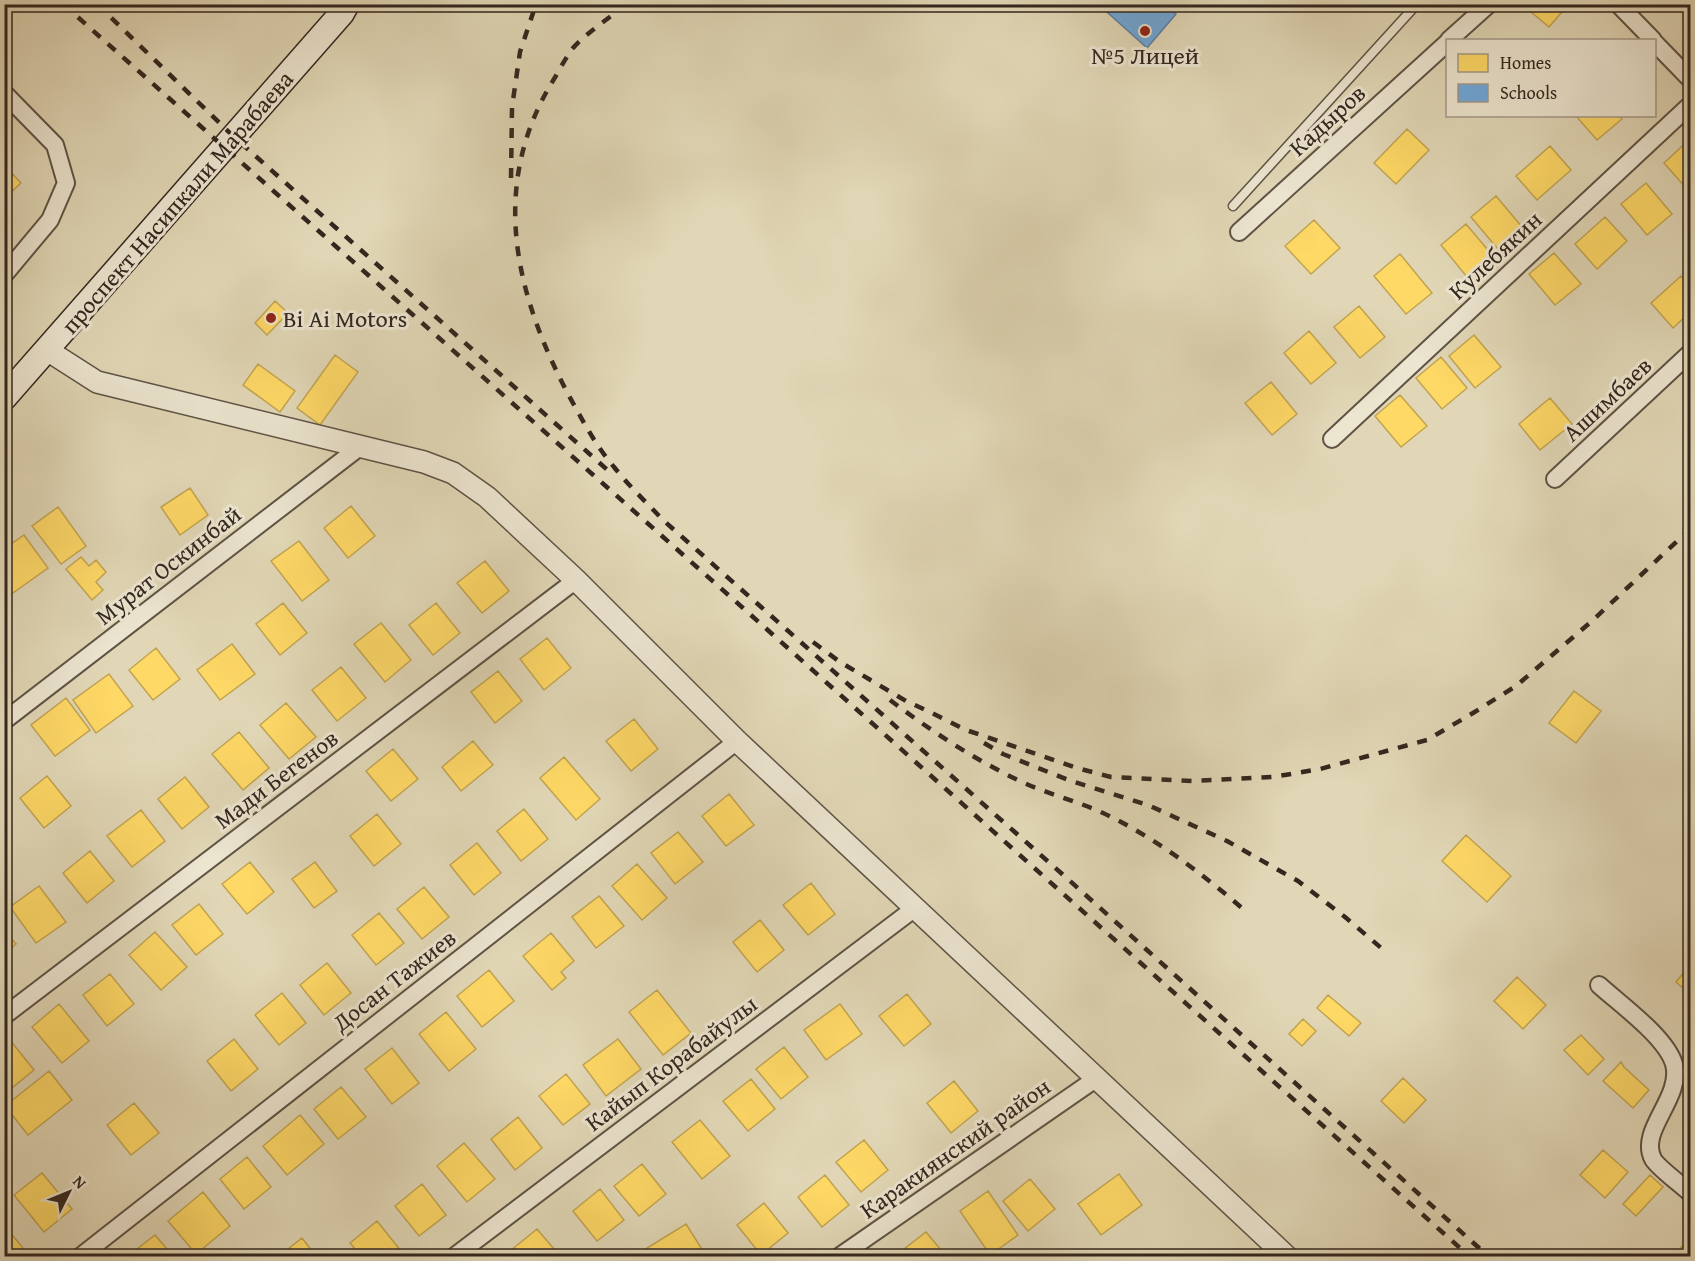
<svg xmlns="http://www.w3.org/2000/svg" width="1695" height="1261" font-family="'Gentium Book Plus',serif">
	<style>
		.homes { fill: #ffd966; stroke: #c2a451; stroke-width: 1.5 }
		.schools { fill: #6fa8dc; stroke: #5d81a3; stroke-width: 1.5 }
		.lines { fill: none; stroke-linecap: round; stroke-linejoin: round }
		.service-casing { stroke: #5e5345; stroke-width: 11 }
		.minor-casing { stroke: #5e5345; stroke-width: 20 }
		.tertiary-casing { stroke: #5e5345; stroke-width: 24 }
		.secondary-casing { stroke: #33271f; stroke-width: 27 }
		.service { stroke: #ece5d0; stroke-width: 8 }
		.minor { stroke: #ece5d0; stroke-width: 16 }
		.tertiary { stroke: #ece5d0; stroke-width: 21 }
		.secondary { stroke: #ece5d0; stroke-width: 24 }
		.rail { stroke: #33271f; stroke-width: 4.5; stroke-dasharray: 10 10; stroke-linecap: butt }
		.poi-dot { fill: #8f2418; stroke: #ece5d0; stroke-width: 2 }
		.labels { text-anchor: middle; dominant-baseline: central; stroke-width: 6; stroke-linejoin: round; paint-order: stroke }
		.poi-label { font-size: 24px; fill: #33271f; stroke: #ece5d0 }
		.street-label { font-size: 24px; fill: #33271f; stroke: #ece5d0 }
	</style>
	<rect width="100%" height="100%" fill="#e1d7b6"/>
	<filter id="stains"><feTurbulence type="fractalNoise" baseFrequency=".00333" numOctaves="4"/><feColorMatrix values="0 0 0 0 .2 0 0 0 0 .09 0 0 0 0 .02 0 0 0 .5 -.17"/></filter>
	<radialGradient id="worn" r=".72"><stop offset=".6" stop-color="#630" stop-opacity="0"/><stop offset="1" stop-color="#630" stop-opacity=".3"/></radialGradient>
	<path class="homes" d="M1525,4h44l-20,23 -25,-21z
		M1576,116h43l3,3 -25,21z
		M1407,129l22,21 -33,34 -22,-21z
		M1690,139v45l-4,4 -22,-25z
		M1550,146l21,24 -34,30 -21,-24z
		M4,165l17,18 -17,16z
		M1646,183l26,31 -25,21 -26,-31z
		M1496,196l26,31 -25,21 -26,-31z
		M1605,217l22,24 -30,28 -22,-25z
		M1314,220l26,28 -29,26 -26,-28z
		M1466,224l27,32 -26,21 -26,-32z
		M1554,253l27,31 -26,21 -26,-31z
		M1400,254l32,39 -26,21 -32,-38z
		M1681,276l9,10v26l-17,16 -22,-25z
		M275,301l13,12 -21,22 -12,-12z
		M1359,306l26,31 -25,21 -26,-31z
		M1309,331l27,32 -25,21 -27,-31z
		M1474,335l27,32 -26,21 -26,-32z
		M335,355l23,17 -38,53 -23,-17z
		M1441,357l26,31 -25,21 -26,-31z
		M258,364l37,27 -15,21 -37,-27z
		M1271,382l26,32 -25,21 -27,-32z
		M1400,395l27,31 -26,21 -26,-31z
		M1550,398l22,26 -32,26 -21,-26z
		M190,488l18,27 -28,20 -19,-28z
		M351,506l24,30 -27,22 -24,-30z
		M58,507l28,39 -25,18 -29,-38z
		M24,535l24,33 -38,27 -6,-9v-37z
		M299,541l30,39 -27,21 -31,-40z
		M81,557l8,9 7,-6 10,12 -10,10 7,8 -11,10 -26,-31z
		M485,561l24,30 -27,22 -25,-30z
		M283,603l24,30 -27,22 -24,-31z
		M436,603l24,30 -27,22 -24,-30z
		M381,623l30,37 -26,22 -31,-38z
		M547,638l24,30 -27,22 -24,-31z
		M232,644l23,30 -35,26 -23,-30z
		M156,648l24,31 -27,21 -24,-30z
		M341,667l25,31 -29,23 -25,-31z
		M498,671l24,30 -27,22 -24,-31z
		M109,674l24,32 -37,27 -23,-33z
		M1574,691l27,20 -25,32 -27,-20z
		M66,698l24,32 -35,26 -24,-31z
		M286,703l30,34 -27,22 -29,-34z
		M634,719l24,30 -27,22 -25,-30z
		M239,732l30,36 -26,22 -31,-36z
		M473,741l20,24 -32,26 -19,-24z
		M393,749l25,30 -27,22 -25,-30z
		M564,757l36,42 -24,21 -36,-42z
		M47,776l24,30 -27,22 -24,-30z
		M185,777l24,30 -27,22 -24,-30z
		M729,794l25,31 -28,21 -24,-30z
		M524,809l24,30 -27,22 -24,-30z
		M141,810l24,31 -33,26 -25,-31z
		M377,814l24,30 -27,22 -24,-30z
		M678,832l25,30 -28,22 -24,-31z
		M1466,835l45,41 -24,26 -45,-41z
		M477,843l24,30 -27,22 -24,-30z
		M90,851l24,30 -27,22 -24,-30z
		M250,862l24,30 -27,22 -25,-30z
		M315,862l22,29 -23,17 -22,-29z
		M637,864l30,34 -25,22 -30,-34z
		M811,883l24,31 -27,21 -25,-30z
		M39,886l27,36 -30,21 -26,-36z
		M424,887l25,30 -27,22 -25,-30z
		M599,896l25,30 -28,22 -24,-31z
		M199,904l24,30 -27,21 -24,-30z
		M379,913l25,30 -28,22 -24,-30z
		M760,920l24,30 -27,22 -24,-30z
		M4,930l12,14 -12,10z
		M155,932l32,35 -26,23 -32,-35z
		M551,933l23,28 -13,11 5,6 -14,12 -29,-34z
		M327,963l24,30 -27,22 -24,-30z
		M1690,965v29l-14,-12z
		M489,970l25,31 -32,26 -25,-31z
		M110,974l24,30 -27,22 -24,-31z
		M1517,977l29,28 -23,24 -29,-28z
		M657,990l34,43 -28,22 -34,-43z
		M282,993l24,30 -27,22 -24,-30z
		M907,994l24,30 -27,22 -25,-30z
		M1328,995l33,28 -12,13 -32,-28z
		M59,1004l30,37 -27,22 -30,-36z
		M840,1004l22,30 -36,26 -22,-30z
		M446,1012l30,37 -27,22 -30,-37z
		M1303,1019l13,12 -14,15 -13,-12z
		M1581,1035l23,24 -16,16 -24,-25z
		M234,1039l24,30 -27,22 -24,-30z
		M618,1039l23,30 -35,27 -23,-31z
		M10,1040l24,30 -27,22 -3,-2v-46z
		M784,1047l24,30 -27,22 -25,-30z
		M392,1048l27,35 -27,21 -27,-35z
		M1621,1062l3,5 25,23 -16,18 -30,-27z
		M49,1071l23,29 -44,35 -23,-29z
		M566,1074l24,30 -27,21 -24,-29z
		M1403,1078l23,22 -22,23 -23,-22z
		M751,1079l24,30 -27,22 -25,-30z
		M954,1081l24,30 -27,22 -24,-30z
		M341,1087l25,30 -28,22 -24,-30z
		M134,1103l25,30 -28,22 -24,-30z
		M300,1115l24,29 -37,31 -24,-29z
		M518,1117l24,31 -27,22 -24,-31z
		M700,1120l30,36 -28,23 -30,-37z
		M864,1140l24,30 -27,22 -25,-30z
		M464,1143l31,36 -28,23 -30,-36z
		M1603,1150l25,22 -23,26 -25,-23z
		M247,1157l24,30 -27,22 -24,-30z
		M642,1164l24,30 -27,22 -25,-30z
		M42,1173l30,36 -28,23 -30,-37z
		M1119,1174l23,31 -41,30 -23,-31z
		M825,1175l24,30 -27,22 -24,-30z
		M1650,1175l13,12 -27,29 -13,-12z
		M1030,1179l25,30 -27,22 -25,-30z
		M422,1184l24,31 -27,21 -24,-30z
		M600,1189l24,31 -27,21 -24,-30z
		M988,1191l30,44 -28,20 -30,-44z
		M203,1192l27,34 -34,28 -28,-33z
		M764,1203l24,30 -27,22 -24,-30z
		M377,1221l24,30 -6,5h-34l-11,-13z
		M686,1224l19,30 -4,2h-67z
		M4,1225l19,23 -11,8h-8z
		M537,1229l23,27h-46l-4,-5z
		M926,1232l20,24h-45l-2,-3z
		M155,1235l18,21h-45z
		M302,1238l14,18h-37z
		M1685,1243l5,5v8h-17z"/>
	<path class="schools" d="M1098,4h67l11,10 -29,34z"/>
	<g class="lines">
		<defs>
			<path id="service" d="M1233,206l184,-202"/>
			<path id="minor" d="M1618,4l35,36
				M1449,40l40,-36
				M1654,42l36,37
				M4,93l51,52 11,38 -16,37 -46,55
				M1239,232l209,-190
				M1332,439l358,-334
				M1555,479l135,-126
				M4,721l357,-275
				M1599,985c22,20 67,52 75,79 9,34 -36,66 -21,95 4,8 30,27 37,34
				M4,1016l572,-436
				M81,1256l656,-515
				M455,1256l460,-348
				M840,1256l257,-178"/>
			<path id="tertiary" d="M47,350l50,32 327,80 29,11 34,24 89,83 161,161 549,515"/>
			<path id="secondary" d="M4,398l338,-385 5,-9"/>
		</defs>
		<use href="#service" class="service-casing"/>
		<use href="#minor" class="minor-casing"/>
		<use href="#tertiary" class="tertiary-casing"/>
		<use href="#secondary" class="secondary-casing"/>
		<use href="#service" class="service"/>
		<use href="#minor" class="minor"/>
		<use href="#tertiary" class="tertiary"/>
		<use href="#secondary" class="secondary"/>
		<path class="rail" d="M63,4l680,604 726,648
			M97,4l136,132 379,338
			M626,4c-15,13 -41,30 -53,44 -7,9 -13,21 -19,31 -65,105 -40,212 14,315 14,25 27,51 46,73 15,19 33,36 49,53l407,361 418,375
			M511,178l1,-71 8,-55 16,-48
			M813,642l27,20 66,39 26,12 34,17 111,38 34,9 81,4 81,-4 47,-8 107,-29 46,-27 43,-27 76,-65 98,-92
			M890,700c41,31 85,60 132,82 26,12 55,19 81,31 51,24 97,59 139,95
			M984,743l19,11 68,27 77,24 79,36 71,40 47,36 42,36"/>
	</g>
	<g class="poi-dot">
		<circle cx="1145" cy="31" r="6"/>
		<circle cx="271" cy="318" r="6"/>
	</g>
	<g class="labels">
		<g class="poi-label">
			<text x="1145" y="55">№5 Лицей</text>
			<text x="283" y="318" text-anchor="start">Bi Ai Motors</text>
		</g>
		<g class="street-label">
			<text transform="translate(1327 120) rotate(-42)">Кадыров</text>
			<text transform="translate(177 202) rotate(-49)">проспект Насипкали Марабаева</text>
			<text transform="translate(1495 255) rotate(-43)">Кулебякин</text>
			<text transform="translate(1607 399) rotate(-43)">Ашимбаев</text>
			<text transform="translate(168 565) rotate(-38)">Мурат Оскинбай</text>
			<text transform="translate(276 779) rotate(-37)">Мади Бегенов</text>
			<text transform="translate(394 980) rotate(-38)">Досан Тажиев</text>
			<text transform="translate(671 1063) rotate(-37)">Кайып Корабайулы</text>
			<text transform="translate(955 1148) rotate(-35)">Каракиянский район</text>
		</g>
	</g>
	<rect width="1695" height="1261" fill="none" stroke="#e1d7b6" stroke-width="24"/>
	<rect x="6" y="6" width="1683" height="1249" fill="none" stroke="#33271f" stroke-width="3"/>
	<rect x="12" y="12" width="1671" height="1237" fill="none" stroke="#33271f" stroke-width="1.5"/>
	<rect x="1446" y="39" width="210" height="78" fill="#ece5d0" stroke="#a29989" stroke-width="1.5"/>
	<rect x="1458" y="54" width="30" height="18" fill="#ffd966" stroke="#a29989" stroke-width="1.5"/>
	<text x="1500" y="69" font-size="18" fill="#33271f">Homes</text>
	<rect x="1458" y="84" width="30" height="18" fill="#6fa8dc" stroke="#a29989" stroke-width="1.5"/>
	<text x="1500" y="99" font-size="18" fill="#33271f">Schools</text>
	<g transform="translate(69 1192) rotate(47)" stroke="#ece5d0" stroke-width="4.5" paint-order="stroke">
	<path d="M0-4.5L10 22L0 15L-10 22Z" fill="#33271f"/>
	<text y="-9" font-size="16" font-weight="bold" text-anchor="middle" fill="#33271f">N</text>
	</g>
	<rect width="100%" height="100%" filter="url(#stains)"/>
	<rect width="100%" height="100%" fill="url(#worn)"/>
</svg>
